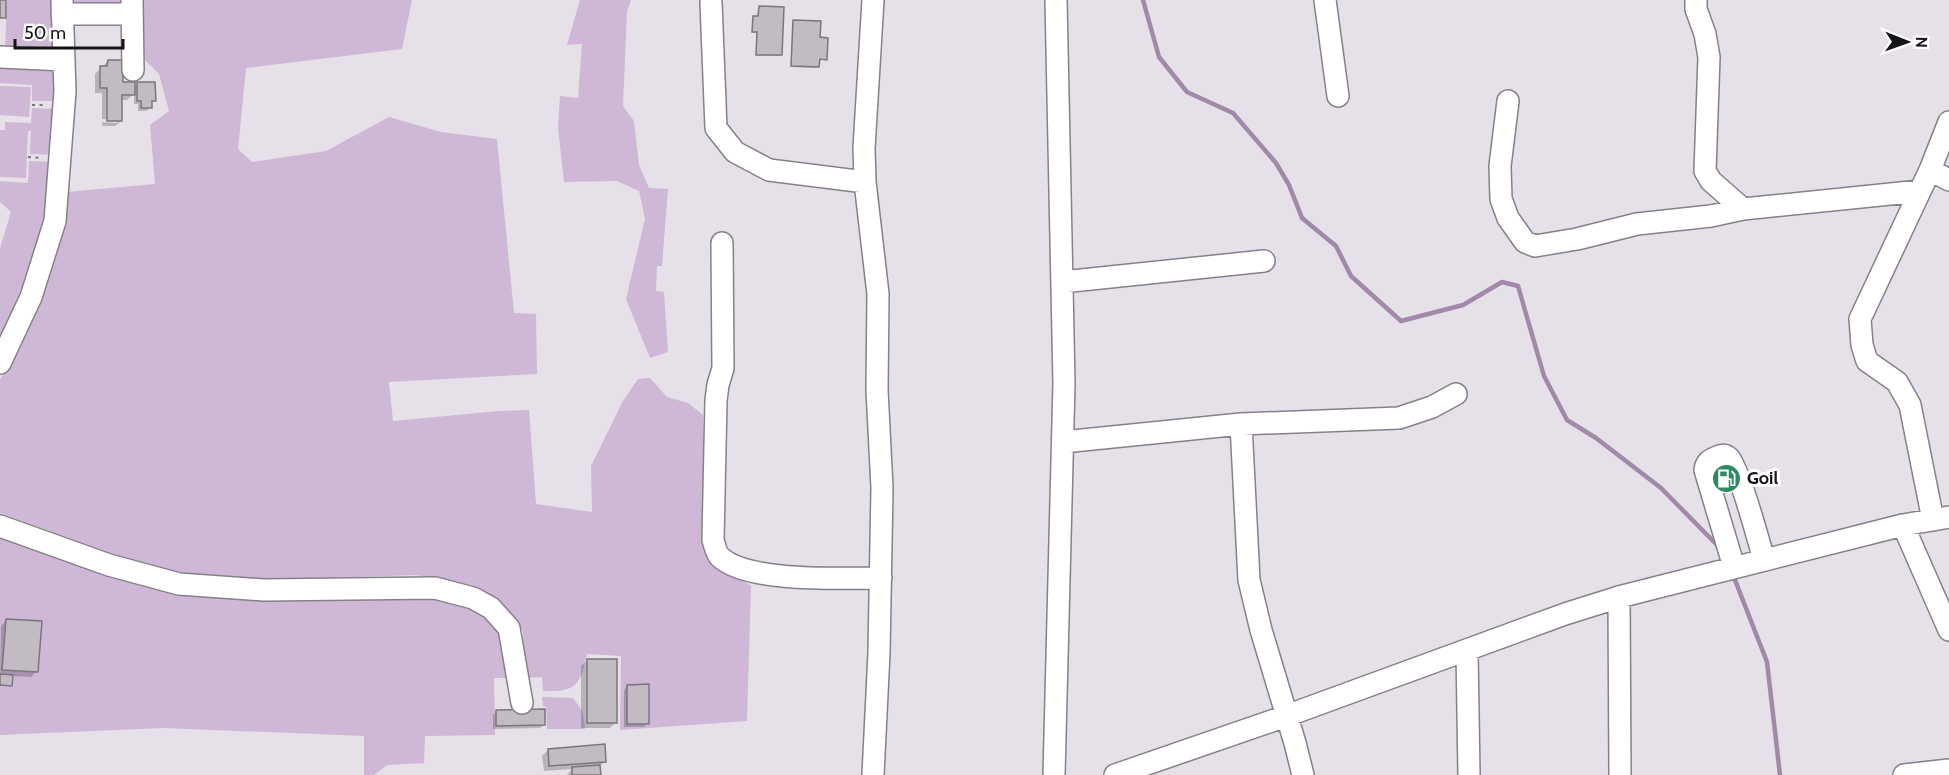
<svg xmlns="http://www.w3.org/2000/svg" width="1949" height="775" font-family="Cabin,sans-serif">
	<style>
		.green { fill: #ceb8d6 }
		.shadow { fill: #0003 }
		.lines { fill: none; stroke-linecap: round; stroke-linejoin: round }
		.stream { stroke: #a08aa7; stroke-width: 4.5 }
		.building { fill: #c2bbc4; stroke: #7b757d; stroke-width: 1.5 }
		.minor-casing { stroke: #868088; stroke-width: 24 }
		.path { stroke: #7a767b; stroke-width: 2; stroke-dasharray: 3 4.5; stroke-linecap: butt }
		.minor { stroke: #fff; stroke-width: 21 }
		.labels { text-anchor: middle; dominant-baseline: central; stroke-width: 6; stroke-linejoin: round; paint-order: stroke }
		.poi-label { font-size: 18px; font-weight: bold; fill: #161316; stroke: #fff; text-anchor: start }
	</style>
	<rect width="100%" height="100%" fill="#e6e0e8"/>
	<path class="green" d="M7,0h48l2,54 -52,-3z
		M69,0h58l-4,6 -54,2z
		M139,0h273l-10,49 -156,19 -8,81 14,13 74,-11 63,-34 52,15 56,7 17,174 22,1 1,60 -148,8 4,39 106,-10 30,-1 7,94 56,8 -1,-46 32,-65 15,-22 12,-1 17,19 21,6 15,12 2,112 13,38 33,21 -4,135 -127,9 1,-74 -34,-2c-7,32 -11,38 -44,37l-1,-14 -17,1 -2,-47 -15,-20 -36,-26 -56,-10 -124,4 -85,-1 -71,-16 -136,-49v-133l16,-36 51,-152 88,-8 -5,-59 19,-14 -10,-37 -18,-18z
		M580,0h51l-4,12 -4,94 11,15 5,44 10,23 19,1 -6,77h-5l-1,25 8,1 4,60 -18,6 -24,-59 19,-80 -6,-28 -22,-10 -53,1 -6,-55 2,-31 18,2 4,-54 -15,1z
		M0,62l57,4v35h-25v-16l-32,-2z
		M0,86l31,1 -2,30 -29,-2z
		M32,108l25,1 -2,46 -25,-1 1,-23h-3l-2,47 -26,-1v-47h5v-8l26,1z
		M29,161l27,1 -2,45 -54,143v-102l11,-36 -11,-10v-21l28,2z
		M0,529l180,58 285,12 34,23 9,56h-14l1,57 -70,1 -1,27 -37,2 -13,10h-10v-39l-201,-8 -163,7z
		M542,697l31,1 10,14 2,17h-38l-1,-22 -3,-1z"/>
	<path class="shadow" d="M759,8l21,47 -1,1 -23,-1 1,-22 -5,-1v-13l6,-1z
		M794,21l25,18 6,20 -7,1 -2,8 -25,-1z
		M108,61l13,22 12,5 5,-5 16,17 -7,11h-9v-7h-4v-10l-7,6h-6v21l-6,5h-13v-4l15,1v-3l-15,-1v-26h-7v-19z
		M6,620l31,51 -6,6 -20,-1 -2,10h-9l1,-60z
		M587,661l29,61 -6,6h-29v-62z
		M627,686l21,37 -4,4h-20v-37z
		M497,711l47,14 -4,3 -47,1v-14z
		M548,750l57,11 -6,6v8h-32l5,-6 -28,2 -2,-15z"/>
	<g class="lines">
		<path class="stream" d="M1143,0l16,57 28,35 46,21 43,50 13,22 13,33 34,28 15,30 50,45 62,-16 39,-23 16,4 26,90 23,44 29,18 65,50 57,58
			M1735,580l32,82 13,113"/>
	</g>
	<path class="building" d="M0,0h6v18h-6z
		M759,6l25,1 -2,48h-26l1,-23h-5l1,-16h5z
		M793,20l28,1 -1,16 8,1 -1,22 -7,-1 -1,8 -28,-1z
		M108,60h15v22h12v13h-13v26h-15v-33h-7v-22h7z
		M137,82h18l1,19h-4v7h-11v-7h-4z
		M6,619l36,2 -4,51 -36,-2z
		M587,659h30v64h-30z
		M0,674l13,1 -1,11 -12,-1z
		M649,684v40h-22v-39z
		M545,709v16l-49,1v-16z
		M605,744l1,18 -57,4 -1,-17z
		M600,765l1,10h-29v-8z"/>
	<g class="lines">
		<defs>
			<path id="minor" d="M132,0l1,70
				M1325,0l13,96
				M1696,0v9l9,25 4,23 -4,114 6,10 32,28
				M711,3l5,125 19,24 34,18 96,12
				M62,14h70
				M0,57l64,3
				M1508,101l-8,65 1,33 7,19 17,24 10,4 42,-7 60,-15 74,-8 32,-7 177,-18
				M1930,170l19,10
				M722,243l1,125 -5,17 -2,15 -3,140c2,6 3,13 7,17 28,26 123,21 161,21
				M1062,282l202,-21
				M0,363l31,-66 24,-76 10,-130 -3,-91
				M1241,424l8,156 12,50 34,113 8,32
				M1063,442l178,-18 158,-6 33,-11 24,-13
				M1933,520l-23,-115 -13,-23 -30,-21 -5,-16 -2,-26 70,-149 19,-48
				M1903,525l46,105
				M0,526l109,39 70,19 85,6 171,-2 38,10 18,10 18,20 13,75
				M1734,567l-29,-97c1,-8 5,-10 12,-13 4,-2 8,-3 12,1 10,10 30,84 35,102
				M1619,597l1,178
				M1467,651l2,124
				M873,775l6,-122 3,-165 -5,-98 1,-96 -13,-112 -1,-34 9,-148
				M1054,775l10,-392 -8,-383
				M1115,775l171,-59 279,-102 54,-17 284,-72 46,-8
				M1904,775l45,-5"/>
		</defs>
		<use href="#minor" class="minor-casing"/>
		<path class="path" d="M32,105h14
			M28,157l14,1"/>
		<use href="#minor" class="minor"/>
	</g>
	<defs>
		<symbol id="fuel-disc" viewBox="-11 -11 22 22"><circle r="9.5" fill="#308a61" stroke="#fff"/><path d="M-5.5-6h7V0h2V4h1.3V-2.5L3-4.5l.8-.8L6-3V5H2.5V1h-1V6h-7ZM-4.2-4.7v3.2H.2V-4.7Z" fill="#fff"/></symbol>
	</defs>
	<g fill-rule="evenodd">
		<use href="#fuel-disc" x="1710" y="462" width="33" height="33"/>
	</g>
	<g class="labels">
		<g class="poi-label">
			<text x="1747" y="478">Goil</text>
		</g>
	</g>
	<g transform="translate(1907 42) rotate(91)" stroke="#ffffff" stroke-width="4.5" paint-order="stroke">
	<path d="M0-4.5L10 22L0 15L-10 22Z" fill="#161316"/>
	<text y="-9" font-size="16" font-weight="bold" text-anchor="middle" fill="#161316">N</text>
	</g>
	<path d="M15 39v9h108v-9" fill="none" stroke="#161316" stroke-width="3"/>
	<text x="24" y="39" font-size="18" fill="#161316" stroke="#ffffff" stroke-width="4.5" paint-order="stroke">50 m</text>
</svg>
